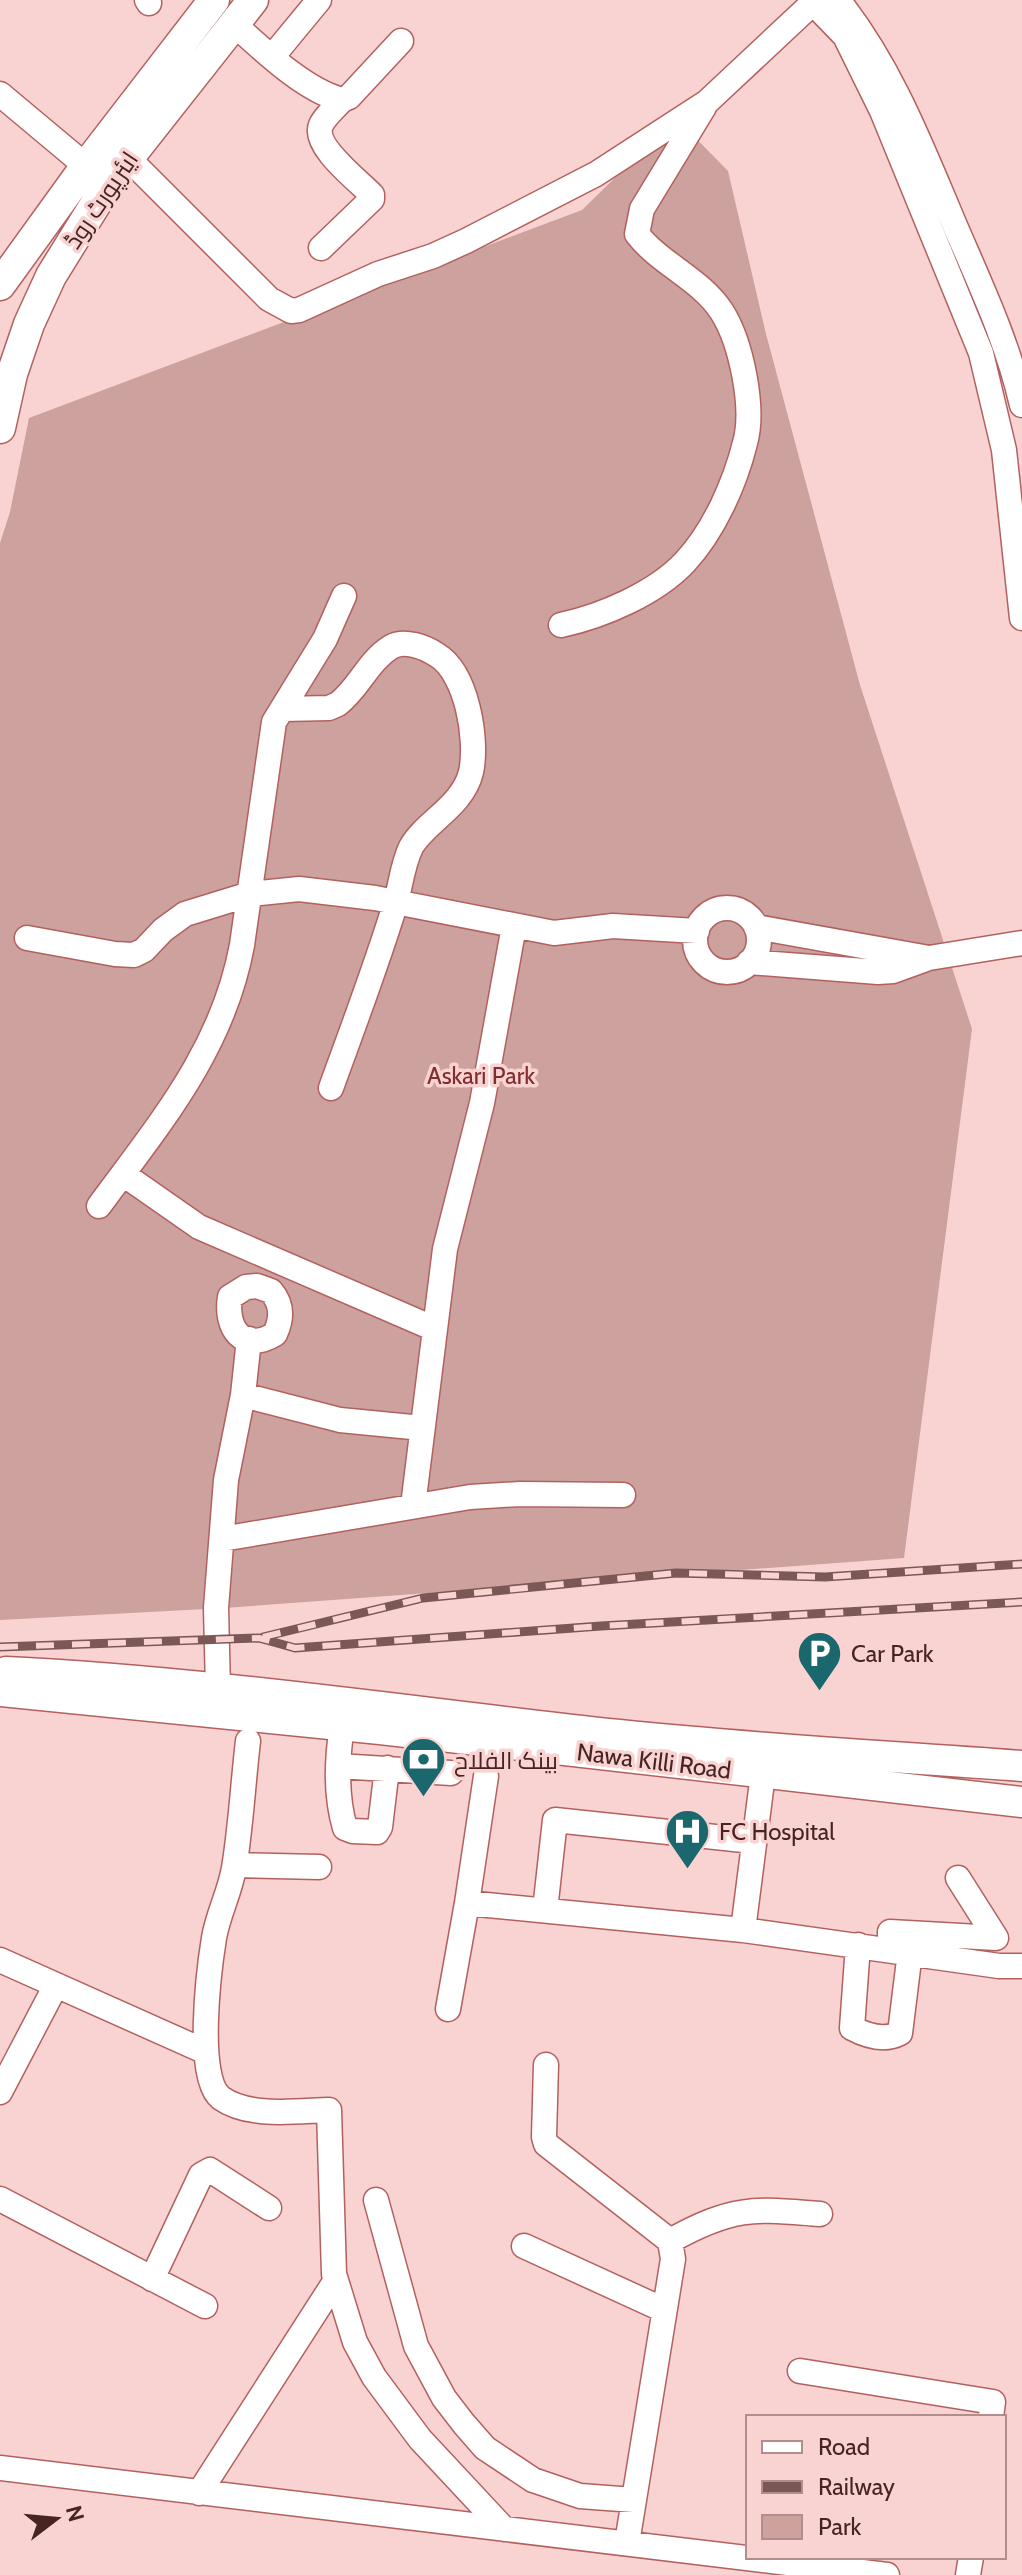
<svg xmlns="http://www.w3.org/2000/svg" width="1022" height="2575" font-family="Cabin,Cairo,sans-serif">
	<style>
		.green { fill: #cca19e }
		.lines { fill: none; stroke-linecap: round; stroke-linejoin: round }
		.minor-casing { stroke: #b3615f; stroke-width: 27 }
		.major-casing { stroke: #b3615f; stroke-width: 33 }
		.minor { stroke: #fff; stroke-width: 24 }
		.major { stroke: #fff; stroke-width: 30 }
		.rail-casing { stroke: #7b5856; stroke-width: 9 }
		.rail { stroke: #f9d3d1; stroke-width: 6; stroke-dasharray: 18; stroke-linecap: butt }
		.labels { text-anchor: middle; dominant-baseline: central; stroke-width: 7; stroke-linejoin: round; paint-order: stroke }
		.street-label { font-size: 24px; fill: #472423; stroke: #f9d3d1 }
		.park-label { font-size: 24px; fill: #7f2d2f; stroke: #f9d3d1 }
		.poi-label { font-size: 24px; fill: #472423; stroke: #f9d3d1; text-anchor: start }
	</style>
	<rect width="100%" height="100%" fill="#f9d3d1"/>
	<path class="green" d="M676,118l52,53 38,163 94,351 112,344 -68,529 -680,50 -224,12v-1077l10,-31 19,-94 553,-208z"/>
	<g class="lines">
		<defs>
			<path id="minor" d="M147,0l2,3
				M838,0c54,68 84,148 118,228 25,58 52,115 66,177
				M813,3l32,33 37,75 99,242 23,97 18,168
				M234,24c29,26 70,66 108,76l7,-3 52,-56
				M272,57l47,-57
				M0,94l86,72
				M128,158l141,141 22,12 8,-1 79,-36 55,-18 33,-15 130,-67 111,-72 109,-102
				M321,248l51,-49v-4c-13,-14 -60,-49 -51,-70 4,-9 15,-18 21,-25
				M561,625c42,-9 95,-32 124,-63 29,-31 50,-79 60,-119 10,-35 -4,-101 -23,-131 -21,-33 -62,-48 -85,-78l5,-25 62,-102
				M283,709l46,-1 9,-4c21,-16 30,-43 53,-57 13,-8 34,0 46,8 30,18 41,85 34,117 -8,34 -46,50 -60,75 -9,19 -10,38 -16,58 -19,62 -42,122 -64,183
				M695 940a32 32 0 1 1 64 0a32 32 0 1 1-64 0Z
				M756,927l173,31 93,-15
				M27,938l88,16 19,1 10,-5 19,-20 22,-16 65,-20 49,-5 76,9 179,35 59,-7 84,5
				M749,962l129,10 15,-1 33,-12
				M123,1174l76,53 236,102
				M99,1206c61,-83 124,-157 143,-261l32,-223 51,-83 19,-43
				M257,1286l14,5c12,14 11,28 4,43 -33,20 -50,-7 -45,-37l16,-10z
				M243,1395l97,25 82,8
				M413,1506l32,-257 37,-146 32,-177
				M222,1539l248,-42 50,-3 103,1
				M218,1689l-2,-81 10,-128 17,-85 6,-56
				M342,1725c-5,34 -7,69 3,103l8,3 24,1 3,-5 7,-59
				M248,1741c-5,42 -7,85 -14,127 -4,24 -16,46 -20,70 -5,31 -19,141 7,160 28,20 75,13 108,12l5,164 21,68 19,35 46,62 84,90
				M338,1766l113,7
				M235,1865l84,2
				M467,1903l276,27 256,36h23
				M545,1910l10,-90 198,21
				M743,1930l20,-156
				M858,1945l-6,83c15,8 33,13 48,5l10,-81
				M890,1949v-17l106,6 -38,-60
				M0,1960l206,92
				M448,2009l19,-106 19,-127
				M546,2065l-2,72 2,7 124,97 3,18 -46,284
				M0,2092l56,-107
				M0,2199l205,107
				M376,2200l40,146 28,52 20,26 21,24 48,32 47,16 54,4
				M670,2241c61,-34 83,-33 150,-27
				M524,2246l140,64
				M152,2279l49,-104 9,-5 59,38
				M800,2371l193,31 -2,15
				M0,2468l887,107
				M199,2493l137,-213
				M968,2575l3,-18"/>
			<path id="major" d="M0,285l86,-119 128,-166
				M0,428l12,-54 17,-50 22,-48 57,-92 145,-184
				M6,1672c205,10 409,41 613,63 134,14 269,21 403,31
				M0,1691l380,38 642,73"/>
		</defs>
		<use href="#minor" class="minor-casing"/>
		<use href="#major" class="major-casing"/>
		<use href="#minor" class="minor"/>
		<use href="#major" class="major"/>
		<defs>
			<path id="rail" d="M263,1637l160,-39 253,-25 149,4 197,-13
				M0,1647l259,-9 36,10 306,-22 421,-24"/>
		</defs>
		<use href="#rail" class="rail-casing"/>
		<use href="#rail" class="rail"/>
	</g>
	<defs>
		<symbol id="parking-pin" viewBox="-11 -11 22 30"><path d="M0 17L-7.5 6A9.5 9.5 0 1 1 7.5 6Z" fill="#1a676d" stroke="#f9d3d1"/><path d="M-3.5-5.5H1a3.5 3.5 0 0 1 0 7H-1V5.5H-3.5ZM-1-3.4V-.6H.8a1.4 1.4 0 0 0 0-2.8Z" fill="#fff"/></symbol>
		<symbol id="bank-pin" viewBox="-11 -11 22 30"><path d="M0 17L-7.5 6A9.5 9.5 0 1 1 7.5 6Z" fill="#1a676d" stroke="#f9d3d1"/><path d="M-6-4H6V4H-6ZM0-2.3a2.3 2.3 0 1 0 0 4.6a2.3 2.3 0 1 0 0-4.6Z" fill="#fff"/></symbol>
		<symbol id="hospital-pin" viewBox="-11 -11 22 30"><path d="M0 17L-7.5 6A9.5 9.5 0 1 1 7.5 6Z" fill="#1a676d" stroke="#f9d3d1"/><path d="M-5-5h3v3.5h4V-5h3V5h-3V1.5h-4V5h-3Z" fill="#fff"/></symbol>
	</defs>
	<g fill-rule="evenodd">
		<use href="#parking-pin" x="794" y="1628" width="51" height="69"/>
		<use href="#bank-pin" x="398" y="1734" width="51" height="69"/>
		<use href="#hospital-pin" x="662" y="1806" width="51" height="69"/>
	</g>
	<g class="labels">
		<g class="street-label">
			<text transform="translate(101 200) rotate(-56)">ایئرپورٹ روڈ</text>
			<text transform="translate(654 1761) rotate(7)">Nawa Killi Road</text>
		</g>
		<g class="park-label">
			<text x="481" y="1075">Askari Park</text>
		</g>
		<g class="poi-label">
			<text x="851" y="1653">Car Park</text>
			<text x="454" y="1760">بینک الفلاح</text>
			<text x="719" y="1831">FC Hospital</text>
		</g>
	</g>
	<rect x="746" y="2415" width="260" height="144" fill="#f9d3d1" stroke="#b28d8b" stroke-width="2"/>
	<rect x="762" y="2441" width="40" height="12" fill="#ffffff" stroke="#b28d8b" stroke-width="2"/>
	<text x="818" y="2455" font-size="24" fill="#472423">Road</text>
	<rect x="762" y="2481" width="40" height="12" fill="#7b5856" stroke="#b28d8b" stroke-width="2"/>
	<text x="818" y="2495" font-size="24" fill="#472423">Railway</text>
	<rect x="762" y="2515" width="40" height="24" fill="#cca19e" stroke="#b28d8b" stroke-width="2"/>
	<text x="818" y="2535" font-size="24" fill="#472423">Park</text>
	<g transform="translate(56 2519) rotate(74)" stroke="#f9d3d1" stroke-width="6" paint-order="stroke">
	<path d="M0-6L14 30L0 20L-14 30Z" fill="#472423"/>
	<text y="-12" font-size="22" font-weight="bold" text-anchor="middle" fill="#472423">N</text>
	</g>
</svg>
